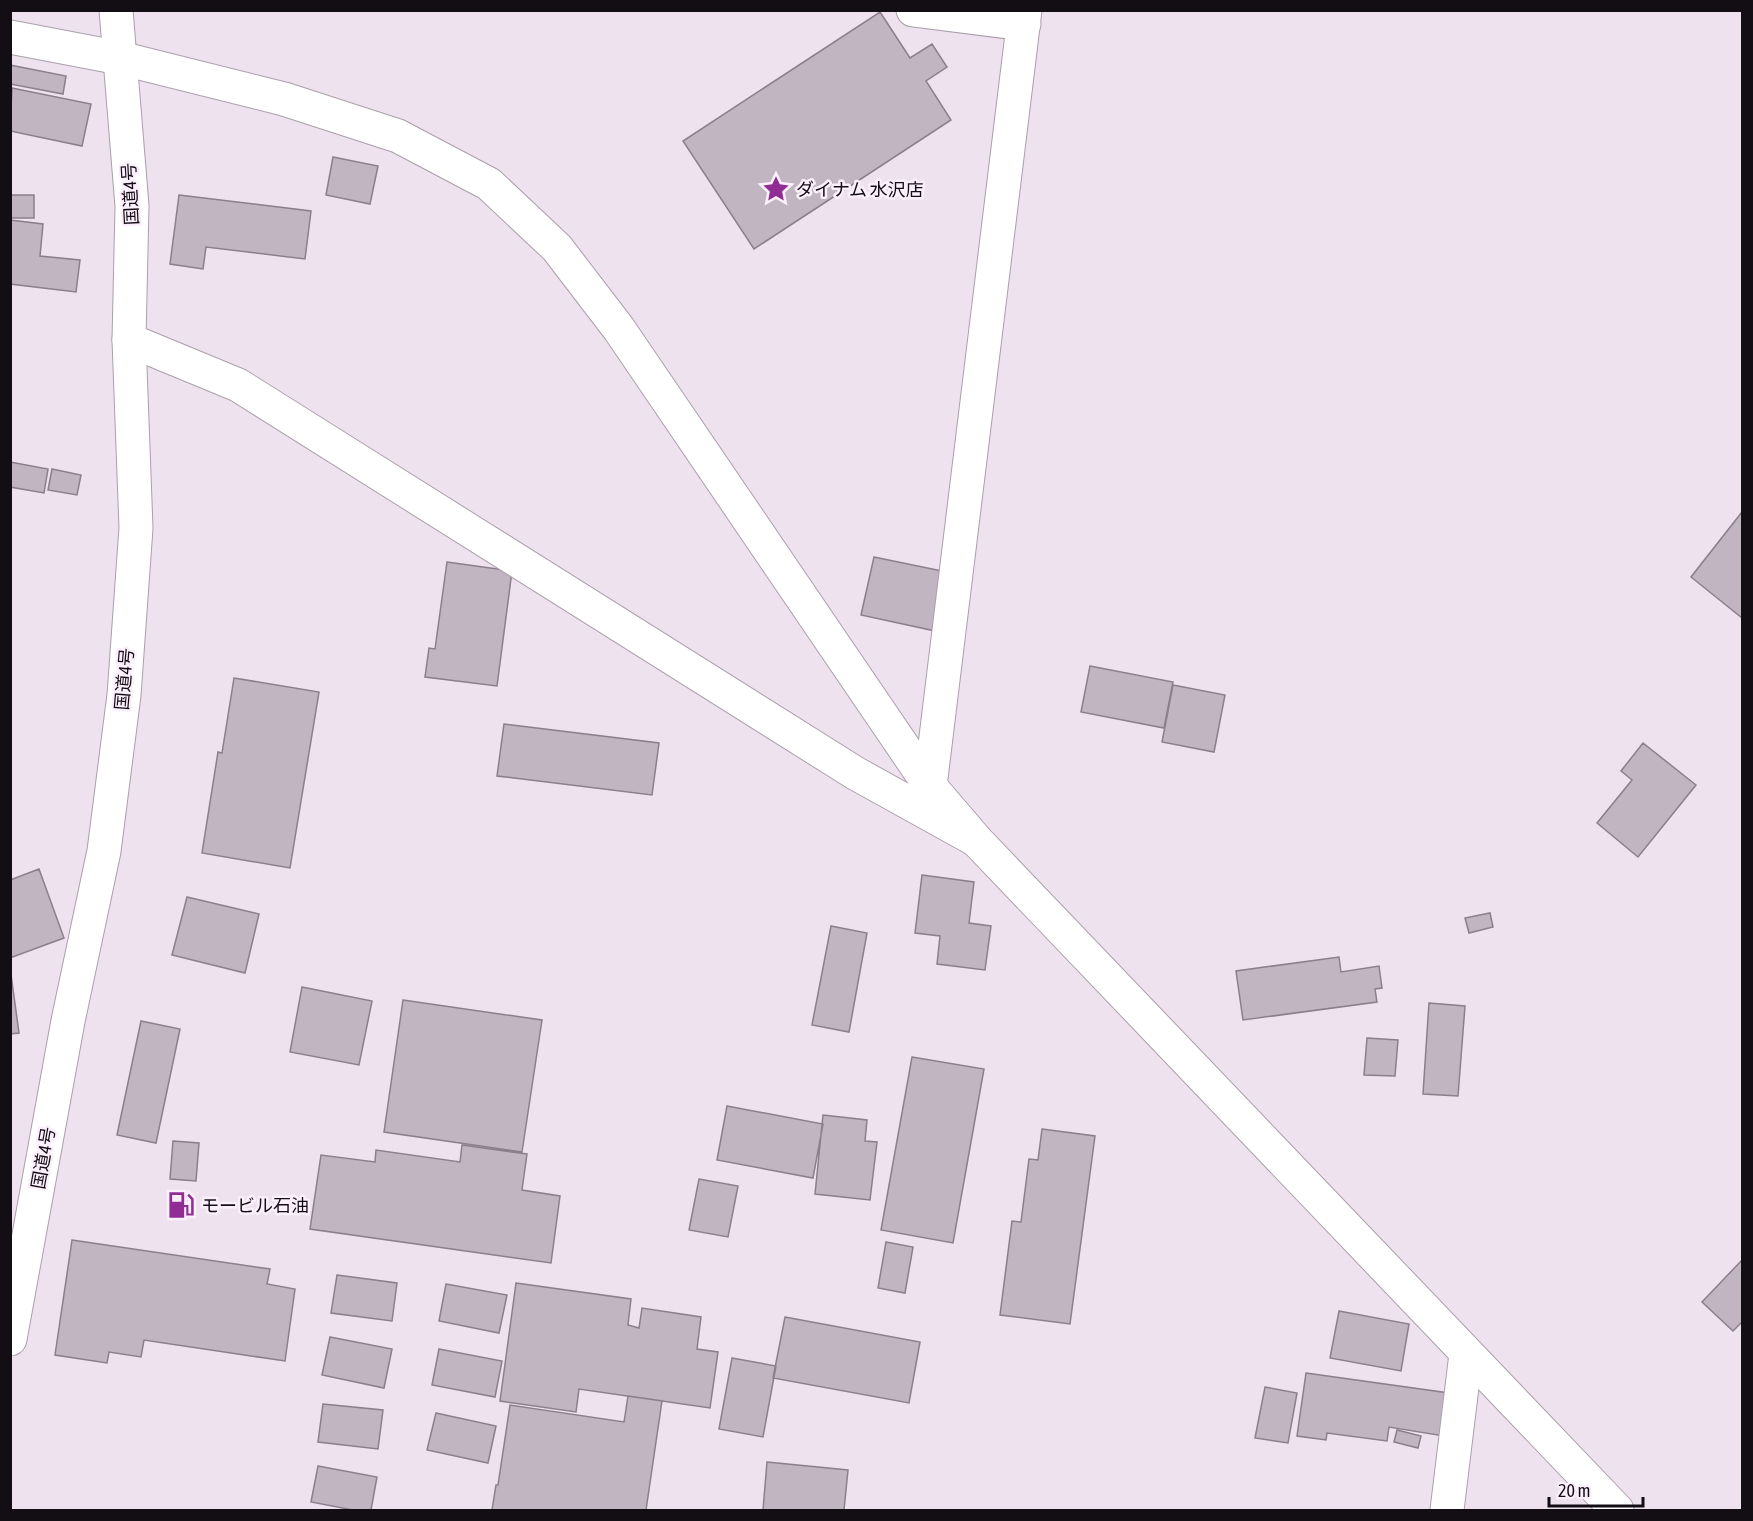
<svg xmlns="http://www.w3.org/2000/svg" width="1753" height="1521" font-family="'Asap Condensed','Noto Sans JP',sans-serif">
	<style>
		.building { fill: #c2b5c2; stroke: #8b7f8b; stroke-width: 1.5 }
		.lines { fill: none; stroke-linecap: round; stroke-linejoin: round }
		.street-casing { stroke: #ab9fab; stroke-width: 35 }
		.secondary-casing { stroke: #ab9fab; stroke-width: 35 }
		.highway-casing { stroke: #ab9fab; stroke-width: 35 }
		.street { stroke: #fff; stroke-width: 33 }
		.secondary { stroke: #fff; stroke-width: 33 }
		.highway { stroke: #fff; stroke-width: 33 }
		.labels { text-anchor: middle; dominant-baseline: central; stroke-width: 5; stroke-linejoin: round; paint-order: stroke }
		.poi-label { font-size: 18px; fill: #130e13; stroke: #fceffc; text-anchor: start }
		.street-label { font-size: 18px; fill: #130e13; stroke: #fceffc }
	</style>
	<rect width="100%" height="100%" fill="#efe2ef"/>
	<path class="building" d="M880,12l30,46 22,-14 15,23 -21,14 25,39 -197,129 -71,-108z
		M10,65l56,11 -3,18 -53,-10z
		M12,88l79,16 -9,42 -72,-15z
		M333,157l45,9 -8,38 -44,-9z
		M10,195h24v23h-24z
		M179,195l132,16 -6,48 -99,-12 -3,22 -33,-5z
		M10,220l33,4 -3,32 40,4 -4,32 -66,-8z
		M10,462l38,7 -4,24 -34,-6z
		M52,469l29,6 -4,20 -29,-5z
		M1742,512v106l-51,-41z
		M874,557l78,16 -12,59 -79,-17z
		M447,562l65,9 -15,115 -72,-9 4,-29 6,1z
		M1090,666l83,16 -9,46 -83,-16z
		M234,678l85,14 -29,176 -88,-15 16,-101 4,1z
		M1173,685l52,10 -11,57 -52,-10z
		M504,724l155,19 -7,52 -155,-19z
		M1643,743l53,42 -58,72 -41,-34 35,-43 -11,-9z
		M39,869l25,69 -54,20v-78z
		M922,875l52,7 -5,41 22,3 -6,44 -48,-6 3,-28 -25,-3z
		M187,897l72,17 -14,59 -73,-18z
		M1490,913l3,14 -24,6 -4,-15z
		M831,926l36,7 -18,99 -37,-7z
		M1339,957l2,15 38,-6 3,22 -7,1 2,13 -134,18 -7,-49z
		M10,967l9,66 -9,1z
		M302,987l70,14 -13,64 -69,-13z
		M403,1000l139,20 -20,132 -138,-20z
		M1429,1003l36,3 -7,90 -35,-2z
		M141,1021l39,8 -24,114 -39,-8z
		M1367,1038l31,2 -3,36 -31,-1z
		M912,1057l72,12 -31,174 -72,-13z
		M727,1106l96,18 -10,54 -96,-18z
		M823,1115l44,5 -2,21 12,1 -7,58 -55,-6z
		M1042,1129l53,7 -25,188 -70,-9 12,-94 9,1 8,-63 9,1z
		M173,1141l26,2 -3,38 -26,-2z
		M462,1145l65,9 -5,36 38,6 -9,67 -241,-34 11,-74 54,7 1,-12 84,12z
		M699,1179l39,7 -10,51 -39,-7z
		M72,1240l198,29 -3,15 28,5 -10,72 -141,-21 -3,17 -32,-5 -2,11 -52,-8z
		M886,1242l27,5 -8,46 -27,-5z
		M1742,1260v62l-9,9 -31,-29z
		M337,1275l60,8 -5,38 -61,-8z
		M516,1283l115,16 -3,26 11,3 3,-20 59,9 -4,32 21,3 -8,56 -131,-19 -3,23 -76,-11z
		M446,1284l61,11 -8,38 -60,-12z
		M1339,1311l70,13 -8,47 -71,-13z
		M785,1317l135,25 -11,61 -136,-25z
		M330,1337l62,12 -8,39 -62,-13z
		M439,1349l63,12 -7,36 -63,-12z
		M732,1358l44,8 -13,71 -44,-8z
		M1306,1373l150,21 -6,43 -61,-10 -2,14 -60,-8 -1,7 -29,-4z
		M1265,1387l32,6 -9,50 -33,-5z
		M628,1396l34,5 -16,109h-154l4,-25h2l12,-80 114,17z
		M323,1404l60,6 -5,39 -60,-7z
		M436,1413l60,13 -8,37 -61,-13z
		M1397,1430l24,6 -3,12 -24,-6z
		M767,1462l81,8 -4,40h-81z
		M318,1466l59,11 -6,33h-18l-42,-8z"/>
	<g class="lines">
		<defs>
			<path id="street" d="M913,10l111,14
				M129,340l109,45 617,388 121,67
				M930,786l95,-776
				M1447,1510l19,-156"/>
			<path id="secondary" d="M10,37l110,21 164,41 114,37 91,48 68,64 62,81 311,457 47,55 640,669"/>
			<path id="highway" d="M10,1339l58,-318 36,-170 20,-156 12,-167 -7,-188 3,-134 -16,-196"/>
		</defs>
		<use href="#street" class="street-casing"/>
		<use href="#secondary" class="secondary-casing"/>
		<use href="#highway" class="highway-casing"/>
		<use href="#street" class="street"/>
		<use href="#secondary" class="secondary"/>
		<use href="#highway" class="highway"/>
	</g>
	<defs>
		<symbol id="sight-bare" viewBox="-9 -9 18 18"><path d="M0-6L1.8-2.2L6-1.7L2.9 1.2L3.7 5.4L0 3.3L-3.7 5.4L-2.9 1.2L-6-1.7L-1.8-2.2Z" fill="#8f2d95" stroke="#fceffc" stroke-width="2.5" paint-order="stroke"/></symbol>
		<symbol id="fuel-bare" viewBox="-9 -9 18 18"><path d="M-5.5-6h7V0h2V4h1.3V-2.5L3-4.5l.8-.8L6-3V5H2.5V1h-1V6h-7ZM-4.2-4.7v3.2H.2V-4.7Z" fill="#8f2d95" stroke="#fceffc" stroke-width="2.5" paint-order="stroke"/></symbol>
	</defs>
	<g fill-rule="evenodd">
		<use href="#sight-bare" x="757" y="170" width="38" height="38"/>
		<use href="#fuel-bare" x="162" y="1186" width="38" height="38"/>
	</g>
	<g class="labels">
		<g class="poi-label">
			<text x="796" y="189">ダイナム 水沢店</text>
			<text x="201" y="1205">モービル石油</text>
		</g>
		<g class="street-label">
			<text transform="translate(130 194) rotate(-93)">国道4号</text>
			<text transform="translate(124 679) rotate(-85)">国道4号</text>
			<text transform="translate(43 1158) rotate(-80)">国道4号</text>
		</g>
	</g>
	<rect width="1753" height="1521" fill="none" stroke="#130e13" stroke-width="24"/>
	<path d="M1549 1497v9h94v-9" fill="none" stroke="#130e13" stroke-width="3"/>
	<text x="1558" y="1497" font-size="18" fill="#130e13" stroke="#fceffc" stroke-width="4.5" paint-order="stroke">20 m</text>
</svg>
